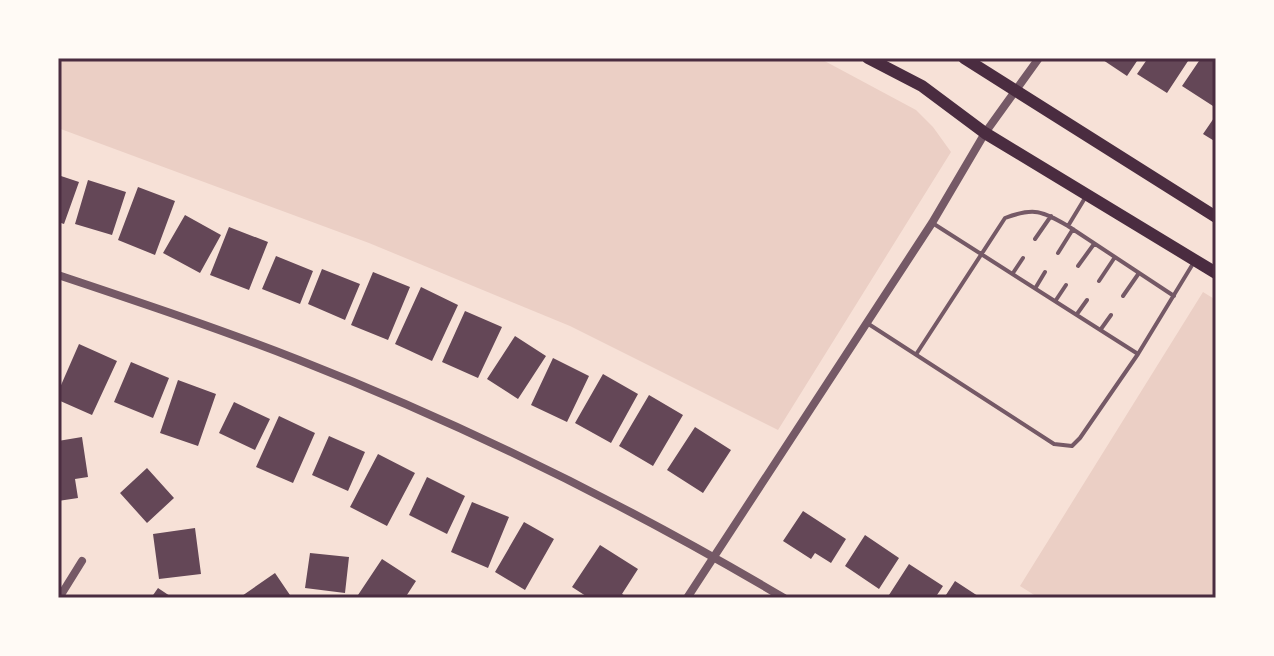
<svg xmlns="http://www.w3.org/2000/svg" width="1274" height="656" font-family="'Playfair Display',serif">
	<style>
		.green { fill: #ebcfc5 }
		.building { fill: #644757 }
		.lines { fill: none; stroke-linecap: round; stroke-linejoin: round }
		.service { stroke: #755966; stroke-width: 4 }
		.minor { stroke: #755966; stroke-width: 8 }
		.secondary { stroke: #4a2c40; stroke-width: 12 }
		.neatline { fill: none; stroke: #4a2c40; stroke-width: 3 }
	</style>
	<rect width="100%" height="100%" fill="#f7e1d7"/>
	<path class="green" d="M58,58h761l97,52 17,17 18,25 -173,278 -208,-104 -201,-83 -311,-115z
		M1203,292l13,8v298h-177l-19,-12z"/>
	<path class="building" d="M1100,58h39l-12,18z
		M1148,58h42l-23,35 -30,-19z
		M1201,58h10l5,3v40l-3,5 -31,-20z
		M1216,115v27l-13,-8z
		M58,175l21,7 -15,42 -6,-2z
		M88,180l38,12 -14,43 -37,-11z
		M138,187l37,14 -20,54 -37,-15z
		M185,215l36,20 -21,38 -37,-20z
		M229,227l39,15 -19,48 -39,-15z
		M276,256l37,15 -13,33 -38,-15z
		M322,269l38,15 -15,36 -37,-16z
		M373,272l37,15 -22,53 -37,-15z
		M421,287l37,18 -26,56 -37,-17z
		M465,311l37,16 -24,51 -36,-16z
		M515,336l31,20 -28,43 -31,-20z
		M79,344l38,17 -25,54 -34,-15v-8z
		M553,358l36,18 -22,46 -36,-17z
		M131,362l38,16 -16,40 -39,-16z
		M603,374l35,20 -27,49 -36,-20z
		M178,380l38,14 -18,52 -38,-13z
		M649,395l34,20 -30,51 -34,-20z
		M234,402l36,17 -15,31 -36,-17z
		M279,416l36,17 -22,50 -37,-16z
		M695,427l36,23 -28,43 -36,-23z
		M329,436l36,16 -17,39 -36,-16z
		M82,437l6,40 -13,2 3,19 -20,3v-60z
		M378,454l37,19 -28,53 -37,-19z
		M147,468l27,30 -27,25 -27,-30z
		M427,477l38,19 -18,38 -38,-19z
		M472,502l37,15 -21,51 -37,-16z
		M803,511l43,28 -15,24 -16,-10 -4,6 -28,-18z
		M524,522l30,17 -29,51 -30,-18z
		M195,528l6,46 -42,5 -6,-45z
		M865,535l34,23 -20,31 -34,-23z
		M600,545l38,24 -16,25 7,4h-40l-17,-11z
		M310,553l39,4 -4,36 -40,-5z
		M382,559l34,22 -11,17h-42l-5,-3z
		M909,564l34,22 -8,12h-41l-5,-3z
		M275,573l17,25h-53z
		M955,581l26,17h-37z
		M158,588l15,10h-22z"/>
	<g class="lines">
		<path class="service" d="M934,224l204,130
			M1068,226l106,70
			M1035,239l16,-23
			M1058,253l15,-24
			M1078,266l16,-22
			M1013,273l10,-15
			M1099,281l16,-24
			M1036,287l9,-15
			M1123,296l16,-23
			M1056,300l10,-15
			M1077,314l10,-14
			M867,323l187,121 18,2 8,-8 58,-84 56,-92
			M1101,329l10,-14
			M917,353l88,-135c29,-11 37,-7 63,8l17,-28"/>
		<path class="minor" d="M58,275c81,27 162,54 241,85 168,66 330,146 485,238
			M59,598l23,-37
			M687,598l245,-375 53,-90 54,-75"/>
		<path class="secondary" d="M868,58l54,28 63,47 231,140
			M964,58l252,159"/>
	</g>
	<rect width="1274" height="656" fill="none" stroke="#fffaf5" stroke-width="120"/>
	<rect x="60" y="60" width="1154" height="536" class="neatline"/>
</svg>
